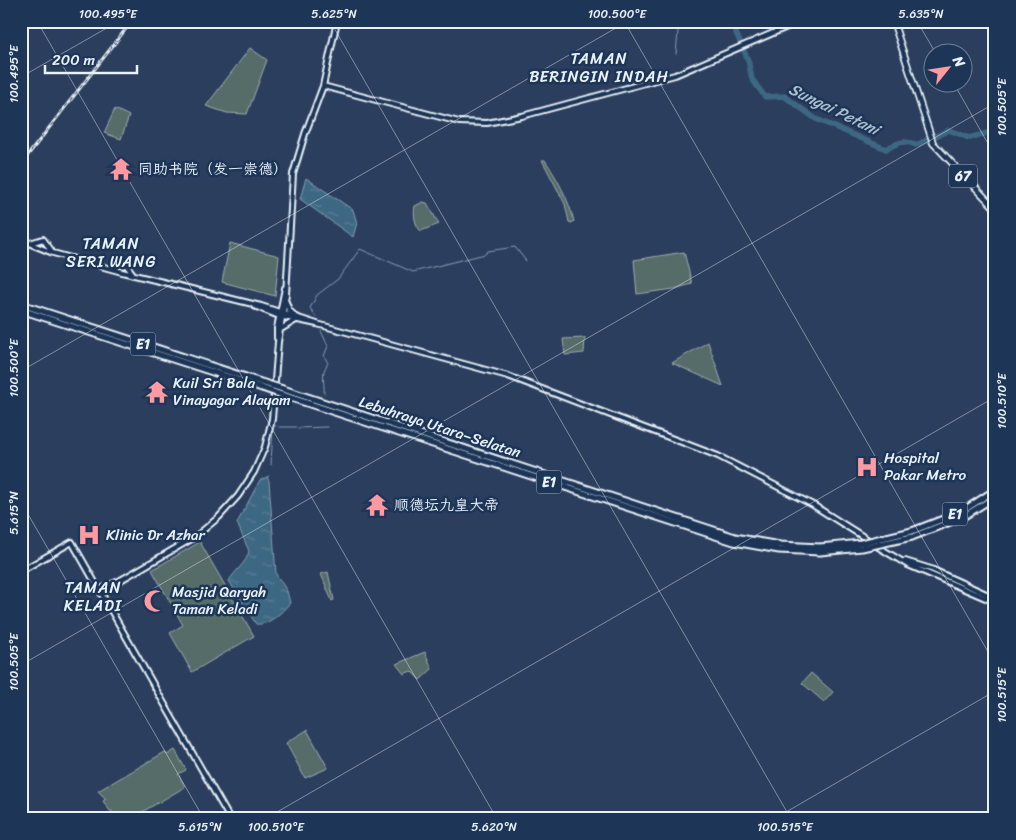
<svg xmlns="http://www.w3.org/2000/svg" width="1016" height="840" font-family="Sriracha,'LXGW WenKai TC',sans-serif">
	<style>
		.grass { fill: url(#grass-tufts); stroke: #9eaeb0 }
		.park { fill: #546c69; stroke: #9eaeb0 }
		.water { fill: url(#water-ripples); stroke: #829fb2 }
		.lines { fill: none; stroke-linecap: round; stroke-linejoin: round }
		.stream { stroke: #829fb2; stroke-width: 1 }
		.river { stroke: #3e6884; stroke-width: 5.5 }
		.secondary-casing { stroke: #e8f1f8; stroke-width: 8 }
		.primary-casing { stroke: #e8f1f8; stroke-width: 8 }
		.highway-casing { stroke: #e8f1f8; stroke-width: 9 }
		.secondary { stroke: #1d3557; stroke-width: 4 }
		.primary { stroke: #1d3557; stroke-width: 4.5 }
		.highway { stroke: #1d3557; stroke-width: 5 }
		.rail-casing { stroke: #e8f1f8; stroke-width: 3 }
		.rail { stroke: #1d3557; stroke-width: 1; stroke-dasharray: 4; stroke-linecap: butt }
		.highway-bridge-casing { stroke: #e8f1f8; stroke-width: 9; stroke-linecap: butt }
		.highway-bridge { stroke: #1d3557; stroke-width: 5 }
		.ticks { fill: none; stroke: #e8f1f8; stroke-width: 1; stroke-opacity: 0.45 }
		.labels { text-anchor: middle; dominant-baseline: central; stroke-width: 5; stroke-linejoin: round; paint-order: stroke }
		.shield { fill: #1d3557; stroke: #abb9c8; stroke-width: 1 }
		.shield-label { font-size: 14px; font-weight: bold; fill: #e8f1f8 }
		.poi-label { font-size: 15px; fill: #e8f1f8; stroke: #1d3557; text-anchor: start }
		.street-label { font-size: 15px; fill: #e8f1f8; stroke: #1d3557 }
		.neighbourhood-label { font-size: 16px; letter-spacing: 1px; fill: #e8f1f8; stroke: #1d3557 }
		.water-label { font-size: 16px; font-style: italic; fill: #acc1cf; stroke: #1d3557 }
		.neatline { fill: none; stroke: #e8f1f8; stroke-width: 2 }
		.ticks-label { font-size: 12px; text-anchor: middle; fill: #e8f1f8 }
	</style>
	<defs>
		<pattern id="grass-tufts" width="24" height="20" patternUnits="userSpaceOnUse" patternTransform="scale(1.25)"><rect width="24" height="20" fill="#546c69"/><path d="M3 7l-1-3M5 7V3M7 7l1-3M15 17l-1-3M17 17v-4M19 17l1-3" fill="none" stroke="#6d817f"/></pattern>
		<pattern id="water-ripples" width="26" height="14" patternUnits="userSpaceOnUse" patternTransform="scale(1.25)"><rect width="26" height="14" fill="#3e6884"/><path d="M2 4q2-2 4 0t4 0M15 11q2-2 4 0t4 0" fill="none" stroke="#5a7e96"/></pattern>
	</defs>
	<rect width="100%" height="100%" fill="#2c3e5d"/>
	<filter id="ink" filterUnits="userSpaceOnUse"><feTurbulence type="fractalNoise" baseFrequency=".02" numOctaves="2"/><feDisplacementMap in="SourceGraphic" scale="10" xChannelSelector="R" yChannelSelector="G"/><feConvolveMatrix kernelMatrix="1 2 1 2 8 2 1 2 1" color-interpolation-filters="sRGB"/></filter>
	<g filter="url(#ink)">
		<path class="grass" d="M542,160h3c13,20 23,38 29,61l-2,2 -3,-1 -4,-18z"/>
		<path class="park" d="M250,48l17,12 -20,54 -20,-1 -21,-7z
			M115,109l14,7 -8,23 -17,-6z
			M423,202l4,1 12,21 -18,7c-6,-5 -8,-17 -6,-25z
			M230,243l49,13 -4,40 -53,-14z
			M684,252l8,32 -18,5 -37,5 -3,-34z
			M585,338l-1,15 -19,2 -2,-16z
			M708,342l15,44 -51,-23z
			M200,542l54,94 -62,36 -22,-39 13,-8 -31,-55z
			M328,572l6,28 -2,1 -11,-27z
			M425,652l7,17 -12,11 -9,-9 -7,3 -8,-10z
			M811,673l22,19 -9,10 -22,-19z
			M307,730l21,38 -23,10 -19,-35z
			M175,750l11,20 -8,4 7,13 -55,32h-16l-2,-8h-2l-7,-10 3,-2 -8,-8 67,-39 2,3z"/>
		<path class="water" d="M306,178l47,32 4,13 -4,14 -53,-38z
			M267,477l2,4 7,93 11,17 3,12c-8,9 -21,23 -34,21l-27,-43c5,-10 18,-18 20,-30l-12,-28 23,-43z"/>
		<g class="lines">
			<path class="stream" d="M676,54l3,-33
				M316,317l-6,-9 7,-13 21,-16 22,-30 53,23 72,-18 3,-3 27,-4 11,14
				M321,331l7,15 -4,10 4,7c-8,12 -3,17 -4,30
				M279,427h17
				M298,428l29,-1
				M271,465l2,-39h3
				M267,477l2,-1"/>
			<path class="river" d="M736,21v12l12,27 4,19 13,18 19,-1 32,23 70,30c11,-6 18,-10 30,-4l33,-15 20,8 26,-7"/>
			<defs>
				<path id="secondary" d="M323,86l136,36 28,1 35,-7 153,-41 126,-54
					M21,240l32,13 69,19 139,34 56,18 191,52 210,80 95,49 57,36
					M30,243l13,-4 8,11
					M111,268l6,-1 7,-5 9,12
					M286,302l3,8 5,5
					M254,306l25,10 38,8
					M281,329l15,-9
					M277,338v-10l8,-40
					M875,545l33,20 87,37
					M905,561l26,8 64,29
					M21,571l51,-29 158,277
					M99,590l20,-9
					M102,594l17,-13 76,-44 24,-20 19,-21 16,-24 11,-25 7,-28 6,-77 8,-47 7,-121 12,-40 18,-48 14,-65"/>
				<path id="primary" d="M893,21l40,122 62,65"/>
				<path id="highway" d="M21,304l243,79
					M21,310l241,78
					M283,389l452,148 45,8 40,2
					M282,395l452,147 45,8 41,2
					M912,531l49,-19 34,-22
					M912,537l51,-20 32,-20"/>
			</defs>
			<use href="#secondary" class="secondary-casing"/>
			<use href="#primary" class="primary-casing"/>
			<use href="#highway" class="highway-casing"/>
			<use href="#secondary" class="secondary"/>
			<use href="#primary" class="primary"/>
			<use href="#highway" class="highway"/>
			<defs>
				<path id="rail" d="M21,164l111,-143"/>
			</defs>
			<use href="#rail" class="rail-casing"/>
			<use href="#rail" class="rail"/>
			<defs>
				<path id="highway-bridge" d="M264,383l19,6
					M262,388l20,7
					M820,547l41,-4 51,-12
					M820,552l42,-4 50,-11"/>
			</defs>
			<use href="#highway-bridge" class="highway-bridge-casing"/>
			<use href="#highway-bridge" class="highway-bridge"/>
		</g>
	</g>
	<path class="ticks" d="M37,21l460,798M330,21l461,798M624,21l371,643M917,21l18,31M21,77l98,-56M953,82l42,74M21,371l607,-350M21,502l183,317M21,665l974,-562M265,819l730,-422M774,819l221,-128"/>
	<defs>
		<symbol id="temple-bare" viewBox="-9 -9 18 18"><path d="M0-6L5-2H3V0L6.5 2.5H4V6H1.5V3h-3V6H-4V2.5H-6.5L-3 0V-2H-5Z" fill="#ff9aa2" stroke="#1d3557" stroke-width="2.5" paint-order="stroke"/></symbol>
		<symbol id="hospital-bare" viewBox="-9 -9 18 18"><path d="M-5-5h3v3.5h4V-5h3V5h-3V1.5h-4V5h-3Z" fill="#ff9aa2" stroke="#1d3557" stroke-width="2.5" paint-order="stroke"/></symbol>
		<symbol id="mosque-bare" viewBox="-9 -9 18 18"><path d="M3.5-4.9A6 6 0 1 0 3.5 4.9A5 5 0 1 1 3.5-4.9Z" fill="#ff9aa2" stroke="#1d3557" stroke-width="2.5" paint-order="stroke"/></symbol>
	</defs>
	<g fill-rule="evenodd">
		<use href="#temple-bare" x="105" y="153" width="32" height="32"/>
		<use href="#temple-bare" x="141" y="376" width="32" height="32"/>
		<use href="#hospital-bare" x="851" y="451" width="32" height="32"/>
		<use href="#temple-bare" x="361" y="489" width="32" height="32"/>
		<use href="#hospital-bare" x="73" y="519" width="32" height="32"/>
		<use href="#mosque-bare" x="139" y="585" width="32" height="32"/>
	</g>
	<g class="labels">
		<g class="shield">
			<rect x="949" y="164.5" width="28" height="23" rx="4"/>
			<rect x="130.5" y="332.5" width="25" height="23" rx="4"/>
			<rect x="536.5" y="470.5" width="25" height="23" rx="4"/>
			<rect x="942.5" y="502.5" width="25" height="23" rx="4"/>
		</g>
		<g class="shield-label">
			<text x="963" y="176">67</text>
			<text x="143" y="344">E1</text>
			<text x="549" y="482">E1</text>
			<text x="955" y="514">E1</text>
		</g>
		<g class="poi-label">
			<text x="138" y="169">同助书院（发一崇德）</text>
			<text x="173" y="383">Kuil Sri Bala<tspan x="173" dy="17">Vinayagar Alayam</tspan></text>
			<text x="884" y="458">Hospital<tspan x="884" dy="17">Pakar Metro</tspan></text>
			<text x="394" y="505">顺德坛九皇大帝</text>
			<text x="106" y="535">Klinic Dr Azhar</text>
			<text x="172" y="592">Masjid Qaryah<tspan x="172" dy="17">Taman Keladi</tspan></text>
		</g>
		<g class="street-label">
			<text transform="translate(440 427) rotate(18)">Lebuhraya Utara–Selatan</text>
		</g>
		<g class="neighbourhood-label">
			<text x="599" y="58">TAMAN<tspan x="599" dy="18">BERINGIN INDAH</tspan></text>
			<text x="111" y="243">TAMAN<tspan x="111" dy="18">SERI WANG</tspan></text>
			<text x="93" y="587">TAMAN<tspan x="93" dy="18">KELADI</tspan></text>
		</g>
		<g class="water-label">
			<text transform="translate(834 109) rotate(26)">Sungai Petani</text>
		</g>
	</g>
	<rect width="1016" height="840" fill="none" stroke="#1d3557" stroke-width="55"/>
	<g transform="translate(948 68) rotate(60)"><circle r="24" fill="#1d3557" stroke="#6e8097"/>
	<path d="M0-4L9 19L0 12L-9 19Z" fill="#ff9aa2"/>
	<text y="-8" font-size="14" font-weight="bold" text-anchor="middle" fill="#e8f1f8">N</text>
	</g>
	<path d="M45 65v8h92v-8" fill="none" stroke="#e8f1f8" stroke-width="2.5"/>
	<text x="52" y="65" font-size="15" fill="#e8f1f8" stroke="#1d3557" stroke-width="4" paint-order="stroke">200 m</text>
	<rect x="28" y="28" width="960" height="784" class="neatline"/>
	<g class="ticks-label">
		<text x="108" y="18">100.495°E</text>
		<text x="334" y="18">5.625°N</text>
		<text x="617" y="18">100.500°E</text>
		<text x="921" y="18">5.635°N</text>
		<text transform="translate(14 74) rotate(-90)" y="4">100.495°E</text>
		<text transform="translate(1002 107) rotate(-90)" y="4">100.505°E</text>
		<text transform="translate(14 368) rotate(-90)" y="4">100.500°E</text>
		<text transform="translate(1002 401) rotate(-90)" y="4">100.510°E</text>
		<text transform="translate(14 513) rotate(-90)" y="4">5.615°N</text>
		<text transform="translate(14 662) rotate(-90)" y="4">100.505°E</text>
		<text transform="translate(1002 695) rotate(-90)" y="4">100.515°E</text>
		<text x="200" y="831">5.615°N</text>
		<text x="276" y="831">100.510°E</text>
		<text x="494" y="831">5.620°N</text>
		<text x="785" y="831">100.515°E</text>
	</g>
</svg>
